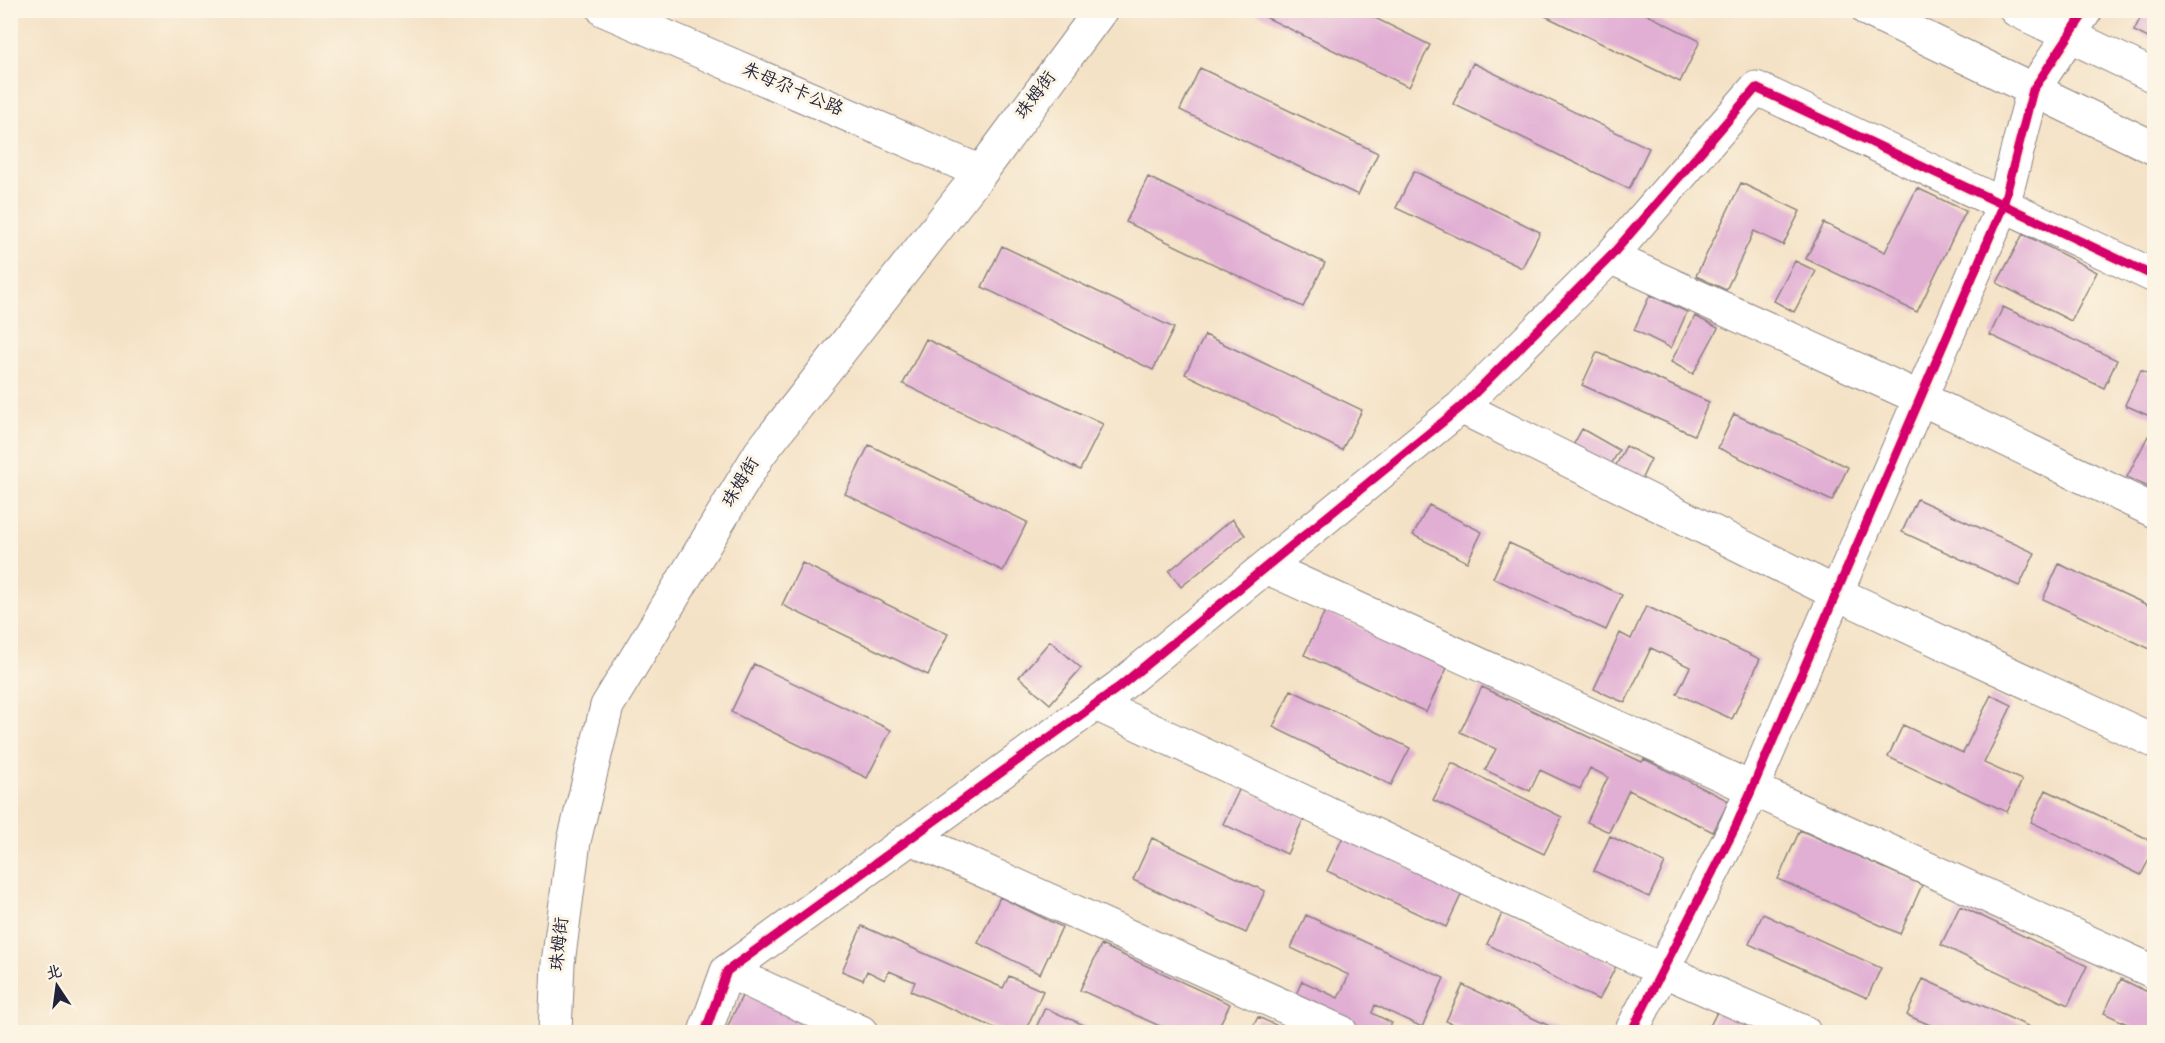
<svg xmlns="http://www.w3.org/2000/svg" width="2165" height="1043" font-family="'Gochi Hand','LXGW WenKai TC',sans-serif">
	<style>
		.building { fill: #e1afd4 }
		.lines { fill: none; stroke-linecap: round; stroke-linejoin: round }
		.minor-casing { stroke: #8b8280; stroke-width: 35 }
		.major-casing { stroke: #8b8280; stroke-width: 35 }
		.minor { stroke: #fff; stroke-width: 33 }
		.major { stroke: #fff; stroke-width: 33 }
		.cycleway-casing { stroke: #fcf5e5; stroke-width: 13 }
		.cycleway { stroke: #d6006c; stroke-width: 9 }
		.labels { text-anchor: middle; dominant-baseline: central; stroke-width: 6; stroke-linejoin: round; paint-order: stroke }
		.street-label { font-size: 18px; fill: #22223b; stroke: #fcf5e5 }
	</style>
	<rect width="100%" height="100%" fill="#fcf5e5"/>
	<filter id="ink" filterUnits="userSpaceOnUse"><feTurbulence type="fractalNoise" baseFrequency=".0167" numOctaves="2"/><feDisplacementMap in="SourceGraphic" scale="12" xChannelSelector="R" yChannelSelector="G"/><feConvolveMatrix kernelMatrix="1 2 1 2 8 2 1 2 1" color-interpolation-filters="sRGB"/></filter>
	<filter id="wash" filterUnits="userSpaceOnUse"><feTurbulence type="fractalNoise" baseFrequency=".008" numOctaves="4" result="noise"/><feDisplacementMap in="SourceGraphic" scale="24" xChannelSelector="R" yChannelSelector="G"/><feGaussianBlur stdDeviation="1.35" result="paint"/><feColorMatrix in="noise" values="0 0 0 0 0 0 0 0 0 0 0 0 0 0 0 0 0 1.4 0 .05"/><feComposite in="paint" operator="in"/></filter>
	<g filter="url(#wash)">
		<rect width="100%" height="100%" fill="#f4e2c6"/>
		<g id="blocks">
			<path class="building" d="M1251,10h108l71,35 -21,42z
				M1533,10h105l62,31 -20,41z
				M2144,10h10v31l-20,-10z
				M1473,63l176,85 -20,41 -176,-85z
				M1200,68l178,85 -20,42 -178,-85z
				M1414,171l126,61 -18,36 -126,-60z
				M1148,177l177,86 -22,44 -177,-85z
				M1741,183l59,28 -17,34 -29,-14 -28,59 -30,-14z
				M1917,188l49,23 -49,101 -111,-53 18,-36 61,29z
				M2023,234l74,38 -26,49 -74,-38z
				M1002,246l172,82 -21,42 -171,-83z
				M1795,261l21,10 -22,41 -20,-11z
				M1650,295l37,17 -16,36 -37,-18z
				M2003,307l114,53 -13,28 -114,-53z
				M1695,316l23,12 -25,46 -22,-12z
				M1205,335l157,75 -20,40 -157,-76z
				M926,339l177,85 -23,46 -177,-86z
				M1597,352l112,50 -15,33 -112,-50z
				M2141,370l13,7v41l-29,-13z
				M1734,414l114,53 -16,34 -114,-53z
				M1582,429l37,21 -12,22 -37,-21z
				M2148,436l6,4v44l-2,5 -25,-12z
				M869,445l158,77 -24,49 -158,-77z
				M1626,446l25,13 -12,25 -26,-13z
				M1917,499l118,54 -16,33 -117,-54z
				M1429,505l53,27 -15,30 -54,-27z
				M1232,519l13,16 -64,52 -12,-16z
				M1509,543l113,52 -16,35 -113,-52z
				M802,563l146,71 -20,41 -146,-70z
				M2059,564l95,44v31l-4,10 -107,-50z
				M1646,606l114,53 -28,60 -55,-25 13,-27 -39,-19 -26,55 -31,-14 26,-56 11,6z
				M1325,611l122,57 -21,44 -122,-57z
				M1050,641l31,27 -31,36 -31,-27z
				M754,664l137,66 -24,48 -136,-66z
				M1482,687l160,75 2,-3 85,42 -16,31 -84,-42 -20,42 -22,-10 21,-45 -18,-9 -10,21 -40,-19 -10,21 -45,-21 11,-21 -36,-17z
				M1291,690l119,58 -19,37 -118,-58z
				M1991,695l21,10 -28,58 38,17 -15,32 -119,-55 15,-32 60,28z
				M1452,763l110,54 -18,37 -111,-54z
				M1240,788l64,30 -17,36 -64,-30z
				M2046,790l108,52v7l-13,26 -110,-53z
				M1800,830l122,55 -22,49 -122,-55z
				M1610,836l55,27 -16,34 -55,-26z
				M1343,837l119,56 -16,34 -119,-56z
				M1152,838l113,53 -19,42 -113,-53z
				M1000,897l62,30 -22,47 -62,-31z
				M1960,906l127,60 -19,39 -127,-60z
				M1504,910l112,56 -17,34 -112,-56z
				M1763,914l118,54 -14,30 -118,-54z
				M1306,915l138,63 -22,49 -47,-22 -3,8 20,10 -5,9h-19l-74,-33 8,-18 36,17 11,-23 -58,-27z
				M862,926l141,62 6,-12 34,15 -18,41h-21l-93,-41 4,-9 -26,-11 -4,9 -18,-9 -4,9 -21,-9z
				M1101,945l129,59 -14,28h-43l-93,-42z
				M1923,979l118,53h-95l-39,-17z
				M2121,979l33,16v37h-10l-40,-19z
				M1463,985l99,47h-92l-24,-11z
				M743,994l84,38h-102z
				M1045,1008l55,24h-66z
				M1719,1008l53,24h-65z
				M1258,1017l33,15h-41z"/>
		</g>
	</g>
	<g filter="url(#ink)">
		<use href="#blocks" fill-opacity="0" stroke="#8b8280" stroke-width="1.5"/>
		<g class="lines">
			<defs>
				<path id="minor" d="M604,10l377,162
					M2016,10l138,66
					M1610,257l310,141 234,113
					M1461,407l375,186 318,148
					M1266,567l888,405
					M1096,704l566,266 142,62
					M911,838l430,194
					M727,971l134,61
					M705,1032l22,-61 392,-284 342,-280 149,-150 146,-169 398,188
					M1631,1032l105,-206 267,-620 30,-116 53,-80"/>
				<path id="major" d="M1868,10l286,138
					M555,1032l3,-69 16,-122 33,-135 153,-253 221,-281 120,-162"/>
			</defs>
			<use href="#minor" class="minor-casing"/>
			<use href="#major" class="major-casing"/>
			<use href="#minor" class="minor"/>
			<use href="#major" class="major"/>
			<defs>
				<path id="cycleway" d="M705,1032l22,-61 392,-284 342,-280 149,-150 146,-169 398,188
					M1631,1032l105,-206 267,-620 30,-116 53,-80"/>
			</defs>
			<use href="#cycleway" class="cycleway-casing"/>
			<use href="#cycleway" class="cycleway"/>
		</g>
	</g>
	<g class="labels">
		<g class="street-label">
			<text transform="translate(792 91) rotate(23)">朱母尕卡公路</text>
			<text transform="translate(1037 96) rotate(-53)">珠姆街</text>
			<text transform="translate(742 483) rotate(-59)">珠姆街</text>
			<text transform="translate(561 944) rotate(-84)">珠姆街</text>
		</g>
	</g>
	<rect width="2165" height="1043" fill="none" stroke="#fcf5e5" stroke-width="36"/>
	<g transform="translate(57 986) rotate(347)" stroke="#fcf5e5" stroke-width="4.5" paint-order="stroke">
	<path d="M0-4.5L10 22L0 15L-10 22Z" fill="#22223b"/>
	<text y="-9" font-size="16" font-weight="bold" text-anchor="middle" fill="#22223b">北</text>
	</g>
</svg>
